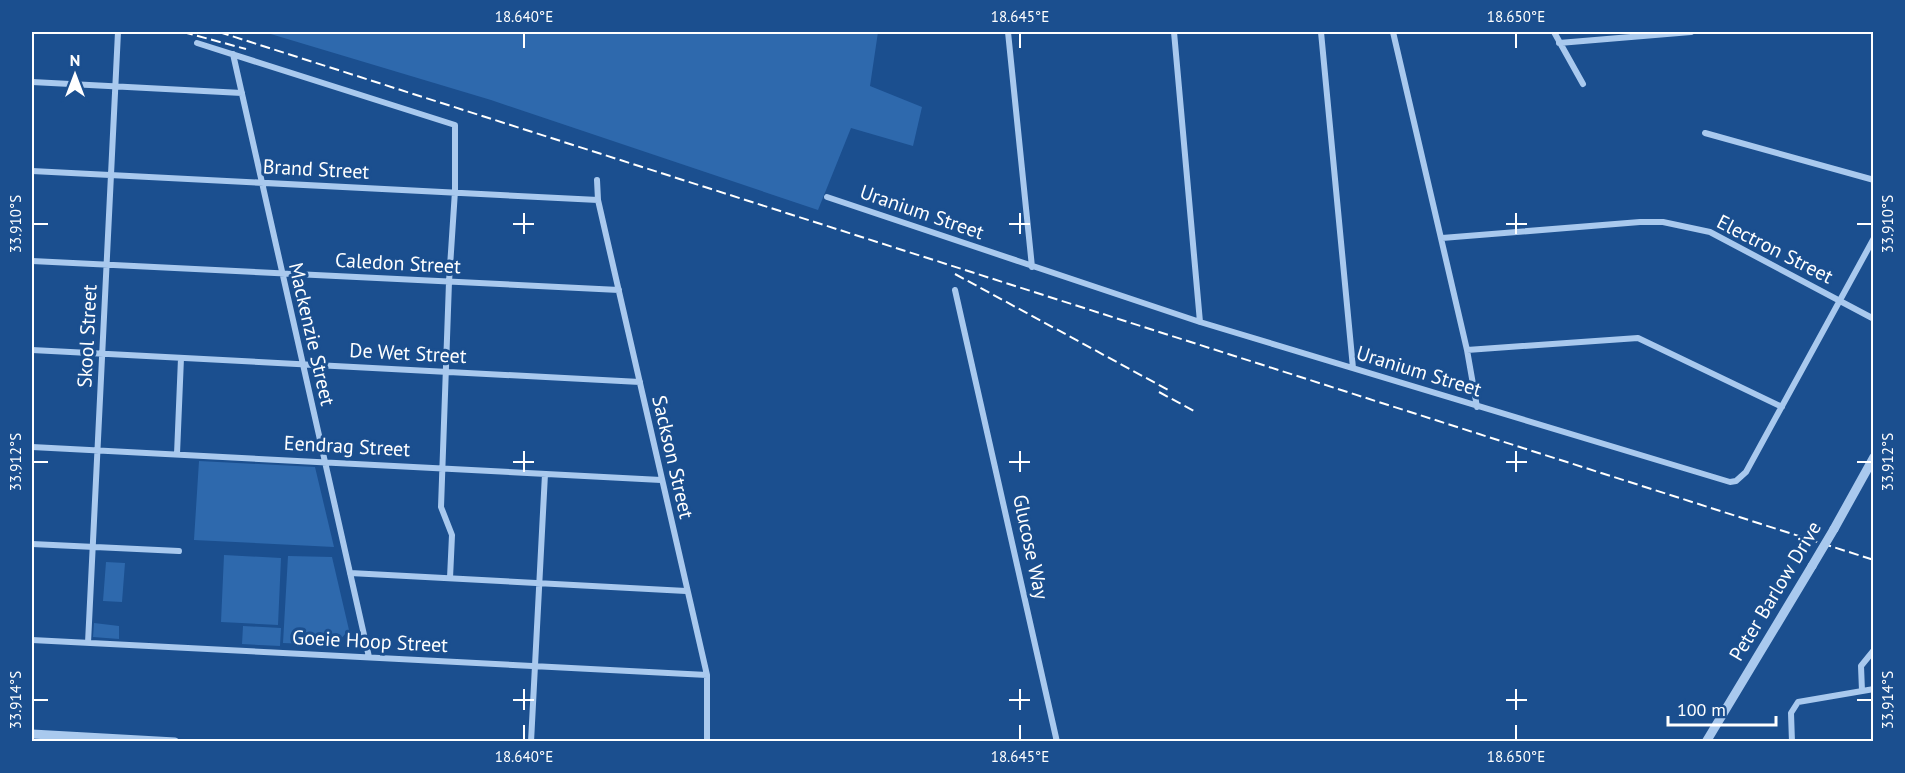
<svg xmlns="http://www.w3.org/2000/svg" width="1905" height="773" font-family="'PT Sans',sans-serif">
	<style>
		.green { fill: #2e69ad }
		.lines { fill: none; stroke-linecap: round; stroke-linejoin: round }
		.minor { stroke: #a9c9ee; stroke-width: 6 }
		.tertiary { stroke: #a9c9ee; stroke-width: 9 }
		.rail { stroke: #fff; stroke-width: 2; stroke-dasharray: 10 4.5; stroke-linecap: butt }
		.tertiary-bridge { stroke: #a9c9ee; stroke-width: 9 }
		.ticks { fill: none; stroke: #fff; stroke-width: 2 }
		.labels { text-anchor: middle; dominant-baseline: central; stroke-width: 6; stroke-linejoin: round; paint-order: stroke }
		.street-label { font-size: 20px; fill: #fff; stroke: #1b4f8f }
		.neatline { fill: none; stroke: #fff; stroke-width: 2 }
		.ticks-label { font-size: 15px; text-anchor: middle; fill: #fff }
	</style>
	<rect width="100%" height="100%" fill="#1b4f8f"/>
	<path class="green" d="M264,32h614l-8,54 52,21 -9,39 -62,-18 -33,82 -327,-110z
		M199,461l116,6 19,80 -140,-7z
		M224,555l57,3 -3,67 -57,-3z
		M288,556l44,1 17,73 -14,15 -52,-2z
		M106,562l19,1 -3,39 -19,-1z
		M94,623l25,3v13l-26,-2z
		M243,626l38,2 -1,18 -38,-2z"/>
	<g class="lines">
		<path class="minor" d="M1008,32l24,235
			M1174,32l26,290
			M1321,32l32,336
			M1393,32l74,318 10,57
			M1554,32l29,52
			M197,43l258,82v66l-6,91 -8,225 11,28 -2,43
			M1559,43l132,-11
			M233,54l136,603
			M32,82l210,11
			M1705,133l169,47
			M32,171l566,29
			M597,180l1,20 109,475v67
			M827,197l373,125 530,160 6,-1 10,-9 128,-234
			M1442,238l198,-16h23l47,10 164,87
			M32,261l587,29
			M955,290l102,452
			M32,350l608,32
			M1467,350l171,-12 144,69
			M32,447l629,33
			M177,454l4,-96
			M32,544l147,7
			M350,573l336,18
			M32,640l675,35
			M88,643l30,-611
			M1862,691l-1,-25 13,-16
			M531,742l14,-268
			M1792,742l-1,-29 7,-11 76,-13"/>
		<path class="tertiary" d="M1834,529l40,-72
			M32,734l143,8
			M1706,742l106,-176"/>
		<path class="rail" d="M183,32l63,17
			M219,32l1655,528
			M955,274l215,117
			M1159,392l37,20"/>
		<path class="tertiary-bridge" d="M1812,566l22,-37"/>
	</g>
	<path class="ticks" d="M524,33v15M1020,33v15M1516,33v15M524,213v21M1020,213v21M1516,213v21M33,224h15M513,224h21M1009,224h21M1506,224h21M1857,224h15M524,451v21M1020,451v21M1516,451v21M33,462h15M513,462h21M1009,462h21M1506,462h21M1857,462h15M524,689v21M1020,689v21M1516,689v21M33,700h15M513,700h21M1009,700h21M1506,700h21M1857,700h15M524,725v15M1020,725v15M1516,725v15"/>
	<g class="labels">
		<g class="street-label">
			<text transform="translate(316 169) rotate(3)">Brand Street</text>
			<text transform="translate(922 212) rotate(19)">Uranium Street</text>
			<text transform="translate(1775 249) rotate(27)">Electron Street</text>
			<text transform="translate(398 263) rotate(3)">Caledon Street</text>
			<text transform="translate(312 334) rotate(77)">Mackenzie Street</text>
			<text transform="translate(87 336) rotate(-87)">Skool Street</text>
			<text transform="translate(408 353) rotate(3)">De Wet Street</text>
			<text transform="translate(1419 371) rotate(17)">Uranium Street</text>
			<text transform="translate(347 446) rotate(3)">Eendrag Street</text>
			<text transform="translate(673 457) rotate(77)">Sackson Street</text>
			<text transform="translate(1031 547) rotate(78)">Glucose Way</text>
			<text transform="translate(1775 591) rotate(-59)">Peter Barlow Drive</text>
			<text transform="translate(370 641) rotate(3)">Goeie Hoop Street</text>
		</g>
	</g>
	<rect width="1905" height="773" fill="none" stroke="#1b4f8f" stroke-width="66"/>
	<g transform="translate(75 75)" stroke="#1b4f8f" stroke-width="4.5" paint-order="stroke">
	<path d="M0-4.5L10 22L0 15L-10 22Z" fill="#ffffff"/>
	<text y="-9" font-size="16" font-weight="bold" text-anchor="middle" fill="#ffffff">N</text>
	</g>
	<path d="M1668 716v9h108v-9" fill="none" stroke="#ffffff" stroke-width="3"/>
	<text x="1677" y="716" font-size="18" fill="#ffffff" stroke="#1b4f8f" stroke-width="4.5" paint-order="stroke">100 m</text>
	<rect x="33" y="33" width="1839" height="707" class="neatline"/>
	<g class="ticks-label">
		<text x="524" y="22">18.640°E</text>
		<text x="1020" y="22">18.645°E</text>
		<text x="1516" y="22">18.650°E</text>
		<text transform="translate(16 224) rotate(-90)" y="5">33.910°S</text>
		<text transform="translate(1888 224) rotate(-90)" y="5">33.910°S</text>
		<text transform="translate(16 462) rotate(-90)" y="5">33.912°S</text>
		<text transform="translate(1888 462) rotate(-90)" y="5">33.912°S</text>
		<text transform="translate(16 700) rotate(-90)" y="5">33.914°S</text>
		<text transform="translate(1888 700) rotate(-90)" y="5">33.914°S</text>
		<text x="524" y="762">18.640°E</text>
		<text x="1020" y="762">18.645°E</text>
		<text x="1516" y="762">18.650°E</text>
	</g>
</svg>
